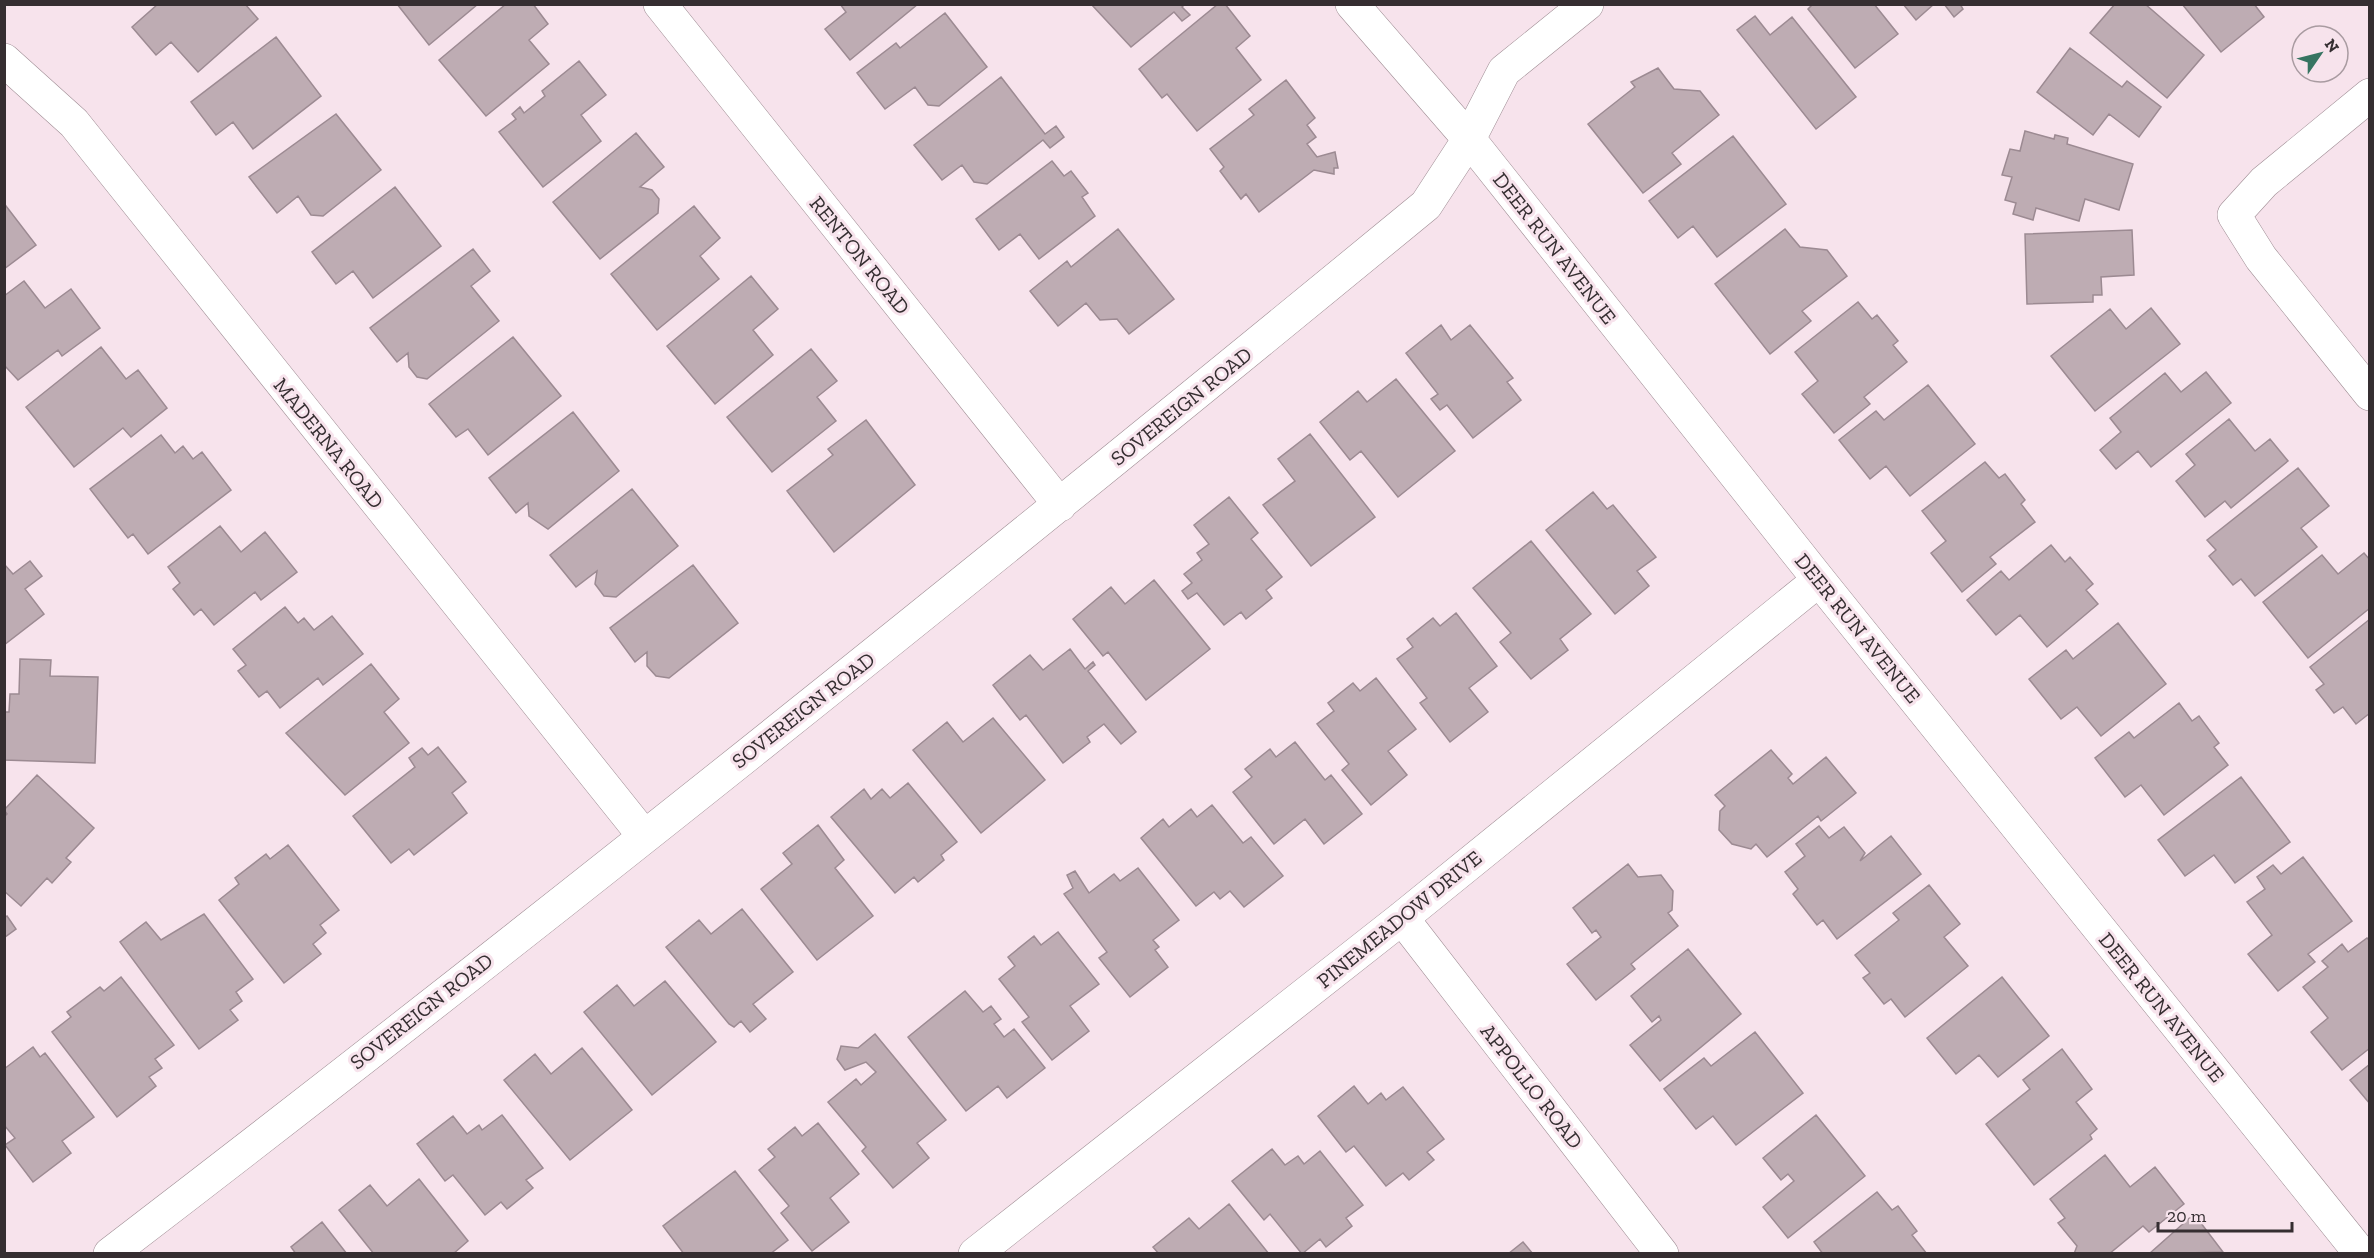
<svg xmlns="http://www.w3.org/2000/svg" width="2374" height="1258" font-family="'Zilla Slab',serif">
	<style>
		.building { fill: #beacb3; stroke: #9c8a92; stroke-width: 1.5 }
		.lines { fill: none; stroke-linecap: round; stroke-linejoin: round }
		.minor-casing { stroke: #9f8d94; stroke-width: 34 }
		.minor { stroke: #fff; stroke-width: 33 }
		.labels { text-anchor: middle; dominant-baseline: central; stroke-width: 6; stroke-linejoin: round; paint-order: stroke }
		.street-label { font-size: 21px; fill: #352e31; stroke: #f7e3ec }
	</style>
	<rect width="100%" height="100%" fill="#f7e3ec"/>
	<path class="building" d="M158,4h87l13,15 -60,53 -27,-30 -15,13 -24,-28z
		M397,4h81l-49,41z
		M506,4h27l15,20 -19,16 20,24 -63,52 -47,-56z
		M840,4h78l-68,56 -25,-31 21,-17z
		M1091,4h94l-3,3 8,8 -8,6 -8,-9 -43,35z
		M1218,4h7l25,32 -14,12 25,32 -64,51 -30,-37 -5,4 -23,-29z
		M1813,4h61l24,30 -43,34 -47,-59z
		M1903,4h31l-18,16z
		M1944,4h16l3,5 -9,8z
		M2115,4h30l59,51 -37,43 -77,-65z
		M2182,4h72l10,13 -43,35z
		M945,13l42,54 -48,39 -11,-1 -13,-18 -30,22 -28,-36 39,-30 4,5z
		M1755,16l15,19 22,-18 64,80 -40,32 -79,-99z
		M276,37l45,59 -68,53 -20,-27 -17,13 -25,-33z
		M2070,48l52,39 5,-6 34,26 -22,30 -30,-23 -16,21 -56,-43z
		M579,61l27,34 -25,20 20,26 -58,46 -44,-55 17,-13 -4,-5 8,-7 4,6 21,-17 -3,-5z
		M1658,68l16,21 26,2 19,24 -47,38 9,11 -38,29 -55,-69 47,-37 -4,-5z
		M1001,77l44,57 11,-8 8,11 -14,11 -7,-8 -56,44 -13,-2 -12,-17 -20,15 -28,-35z
		M1286,80l29,38 -8,7 9,12 -9,7 10,13 18,-5 3,16h-4v6l-20,-4 -55,42 -13,-18 -5,5 -21,-28 4,-4 -14,-18 44,-34 -5,-6z
		M336,114l45,56 -58,46 -12,-1 -13,-19 -21,17 -28,-36z
		M2025,131l29,8 1,-4 13,3 -1,6 66,20 -14,46 -34,-11 -6,22 -43,-13 -3,12 -20,-6 3,-11 -11,-3 7,-23 -10,-2 8,-26 10,2z
		M636,133l28,34 -24,20 12,3 7,9 -1,14 -58,46 -47,-57z
		M1733,136l53,68 -69,53 -24,-31 -15,12 -29,-37z
		M1052,161l12,15 7,-5 17,22 -6,4 13,19 -56,43 -19,-25 -21,16 -23,-31z
		M395,187l46,59 -68,52 -20,-27 -17,13 -24,-32z
		M6,206l30,39 -32,24v-61z
		M694,206l26,32 -20,18 19,23 -62,51 -46,-56z
		M1118,229l56,70 -45,35 -12,-15 -17,1 -14,-17 -28,23 -28,-35 37,-30 4,6z
		M1785,229l15,18 27,3 20,26 -45,35 9,10 -41,33 -55,-70z
		M2132,230l2,45 -33,2 1,18h-9v7l-66,2 -2,-70z
		M473,249l17,22 -19,15 28,35 -72,58 -10,-2 -8,-10 -1,-14 -11,9 -27,-34z
		M751,276l27,33 -25,21 20,25 -58,49 -48,-58z
		M24,281l21,27 26,-19 29,39 -38,28 -4,-6 -40,30 -14,-15v-69z
		M1858,302l14,17 5,-4 21,26 -5,4 14,17 -43,35 6,7 -36,29 -32,-39 16,-13 -23,-29z
		M2151,308l29,36 -85,67 -44,-55 59,-47 16,20z
		M1441,325l10,15 19,-15 43,53 -6,4 14,18 -48,38 -26,-33 -7,5 -9,-11 7,-5 -32,-41z
		M513,337l48,59 -73,59 -20,-26 -12,8 -27,-33z
		M101,347l25,32 12,-9 29,38 -36,29 -8,-9 -49,39 -48,-60z
		M811,349l26,32 -20,16 19,24 -64,51 -45,-55z
		M2206,372l25,31 -80,64 -13,-16 -22,18 -16,-19 21,-18 -11,-14 55,-45 16,19z
		M1396,379l59,72 -57,46 -37,-46 -11,9 -30,-38 38,-31 9,11z
		M1928,385l47,59 -65,52 -24,-30 -16,13 -31,-39 37,-29 8,9z
		M573,412l46,59 -71,58 -19,-13 -1,-13 -12,10 -27,-35z
		M2229,419l26,32 15,-12 18,22 -57,47 -6,-7 -20,16 -29,-36 19,-16 -9,-11z
		M866,420l49,65 -81,67 -47,-61 46,-36 -5,-6z
		M1310,434l65,83 -64,49 -48,-61 32,-24 -17,-22z
		M161,435l14,18 8,-7 10,13 9,-7 29,38 -83,64 -15,-20 -5,4 -38,-49z
		M1985,462l14,16 6,-4 20,26 -4,4 14,18 -45,35 6,7 -34,28 -31,-39 15,-12 -24,-30z
		M2298,468l31,38 -28,22 16,19 -62,49 -14,-17 -8,6 -24,-29 7,-6 -9,-10z
		M632,489l46,57 -62,51 -12,-1 -9,-12 2,-13 -21,16 -26,-32z
		M1593,492l14,17 6,-4 43,52 -19,14 12,15 -34,28 -69,-84z
		M1229,497l29,36 -7,6 31,38 -16,13 6,8 -26,21 -5,-7 -17,13 -27,-32 -9,6 -6,-8 10,-8 -8,-9 18,-14 -5,-7 12,-9 -15,-19z
		M220,526l21,26 24,-20 32,40 -36,28 -6,-8 -41,33 -13,-16 -7,6 -21,-26 7,-6 -12,-16z
		M1531,541l60,73 -31,25 8,11 -37,29 -31,-37 11,-9 -38,-45z
		M2051,545l14,17 5,-5 23,27 -7,6 12,14 -51,43 -27,-32 -24,20 -29,-35 34,-29 8,9z
		M2364,553l6,7v48l-62,50 -45,-56 59,-47 16,19z
		M30,561l12,15 -17,13 19,25 -40,31v-81l9,10z
		M693,565l45,58 -69,55 -13,-2 -9,-10v-14l-12,10 -25,-34z
		M1154,580l56,69 -64,51 -38,-48 -5,4 -30,-37 38,-32 14,17z
		M285,607l13,16 6,-5 10,12 18,-14 31,38 -40,31 -5,-7 -38,30 -13,-17 -8,6 -21,-26 8,-6 -13,-16z
		M1456,613l41,53 -28,22 19,24 -38,30 -30,-39 7,-5 -30,-39 16,-12 -6,-8 26,-21 7,8z
		M2370,619v94l-14,11 -13,-17 -9,6 -18,-23 8,-6 -14,-17z
		M2118,623l48,61 -65,52 -24,-29 -16,12 -32,-40 37,-29 7,9z
		M1070,649l15,20 8,-7 2,3 -7,6 48,61 -15,12 -17,-20 -17,13 3,5 -27,21 -37,-48 -6,5 -27,-35 37,-30 13,15z
		M20,659l31,1 -1,16 48,1 -3,86 -91,-3v-48h5l1,-18h9z
		M371,664l28,35 -15,13 25,31 -64,52 -59,-62z
		M1376,678l40,51 -28,22 19,24 -36,30 -29,-35 7,-6 -32,-40 17,-13 -6,-8 25,-20 7,8z
		M2179,703l13,18 7,-5 20,27 -5,4 14,18 -64,50 -23,-30 -16,12 -30,-39 34,-26 5,6z
		M993,718l52,62 -64,53 -68,-83 34,-28 16,20z
		M1295,742l30,38 6,-5 31,39 -38,30 -19,-25 -31,25 -41,-52 19,-15 -7,-8 25,-20 6,8z
		M438,747l28,35 -14,11 15,20 -53,42 -5,-6 -18,14 -38,-47 62,-49 -6,-9 13,-10 6,7z
		M1771,750l21,24 -4,4 5,6 33,-27 30,36 -35,28 -3,-5 -51,41 -11,-13 -5,5 -19,-5 -13,-14 1,-19 5,-5 -10,-11z
		M37,775l57,53 -28,30 5,4 -19,21 -5,-5 -26,28 -17,-15v-74l3,-3 -3,-4z
		M2241,777l49,65 -55,41 -21,-28 -29,21 -27,-36z
		M908,783l49,59 -16,13 3,5 -26,22 -4,-5 -19,16 -64,-76 33,-28 7,10 11,-10 8,9z
		M1212,805l31,38 8,-6 32,39 -39,31 -14,-16 -10,8 -6,-7 -18,14 -55,-68 22,-19 6,8 22,-18 6,8z
		M818,825l26,35 -9,8 38,48 -56,44 -56,-71 31,-25 -9,-11z
		M1819,826l10,12 15,-11 21,26 -5,8 31,-25 30,38 -84,65 -14,-19 -6,5 -24,-31 5,-5 -13,-17 20,-16 -9,-12z
		M288,845l51,65 -19,15 6,8 -13,11 8,10 -37,29 -65,-83 20,-16 -4,-6 31,-24 4,5z
		M2303,857l49,64 -44,33 7,8 -37,29 -30,-37 24,-19 -25,-33 18,-13 -8,-12 16,-12 8,9z
		M1628,864l10,13 23,-2 12,16 -1,19 -4,3 10,13 -47,38 4,5 -39,31 -29,-36 34,-27 -5,-7 -4,3 -19,-25z
		M1138,868l41,52 -26,20 6,7 -4,3 13,17 -38,30 -31,-39 8,-6 -43,-58 9,-6 -6,-13 8,-4 14,22 25,-19 6,7z
		M1929,885l31,39 -16,13 24,29 -63,51 -14,-18 -7,5 -21,-26 7,-5 -15,-18 44,-35 -6,-7z
		M742,909l51,63 -40,32 13,15 -16,13 -9,-11 -7,6 -5,-3 -63,-77 33,-27 12,14z
		M204,914l49,65 -17,13 6,9 -12,9 8,10 -39,29 -79,-107 26,-20 15,18z
		M7,916l9,13 -11,8 -1,-19z
		M1058,932l41,52 -29,22 19,25 -37,29 -30,-38 7,-5 -30,-38 16,-13 -7,-9 26,-21 7,9z
		M2367,938l3,3v107l-28,22 -31,-38 17,-14 -25,-31 25,-20 -6,-6 20,-17 6,8z
		M1688,949l53,65 -81,67 -30,-36 31,-25 -2,-4 -7,6 -21,-26z
		M121,977l53,68 -19,14 7,9 -13,9 7,9 -39,31 -65,-85 19,-15 -4,-5 33,-25 4,4z
		M2002,977l47,59 -51,41 -19,-22 -23,19 -29,-36z
		M665,981l51,61 -64,53 -68,-83 33,-27 17,21z
		M965,991l18,21 8,-6 10,13 -7,5 10,13 10,-8 31,39 -38,30 -9,-12 -32,25 -58,-74z
		M1755,1032l48,61 -67,52 -23,-29 -17,13 -32,-40 40,-31 7,8z
		M875,1034l71,86 -29,23 12,15 -36,30 -31,-37 4,-4 -38,-45 28,-23 5,6 15,-13 -10,-10 -21,8 -8,-11 4,-13 17,2z
		M33,1047l7,10 5,-4 49,64 -32,24 9,12 -38,29 -28,-37 10,-7 -11,-13v-56z
		M582,1048l50,62 -62,50 -66,-80 31,-26 16,20z
		M2062,1049l30,40 -16,13 21,27 -7,6 2,4 -58,46 -48,-61 44,-35 -7,-9z
		M2370,1064v40l-20,-24z
		M1354,1086l14,18 13,-11 5,7 17,-13 41,52 -17,13 7,8 -25,20 -6,-7 -17,13 -32,-40 -8,6 -28,-36z
		M502,1115l41,53 -17,12 7,8 -26,21 -6,-7 -16,13 -32,-40 -8,6 -28,-37 36,-28 14,18 12,-9 3,5z
		M1816,1115l49,61 -77,62 -25,-31 31,-26 -6,-7 -7,6 -18,-22z
		M818,1123l41,51 -29,24 19,24 -37,29 -31,-38 8,-7 -30,-36 16,-13 -7,-8 27,-22 7,9z
		M1272,1149l13,16 13,-9 6,8 16,-13 43,54 -17,13 6,8 -26,21 -6,-8 -18,15 -32,-40 -6,6 -32,-39z
		M2105,1155l25,32 25,-20 29,37 -35,28 -6,-6 -34,28h-35l3,-8 -19,-23 7,-5 -15,-19z
		M735,1171l53,69 -18,14h-86l-21,-28z
		M419,1179l49,62 -15,13h-79l-35,-44 31,-25 17,21z
		M1877,1192l15,18 6,-4 19,25 -5,4 15,19h-104l-9,-12z
		M1229,1204l40,50h-110l-6,-7 36,-29 10,11z
		M2194,1214l29,38 -74,2z
		M322,1222l25,32h-51l-5,-7z
		M1523,1242l10,12h-25z"/>
	<g class="lines">
		<defs>
			<path id="minor" d="M660,4l400,501
				M1352,4l117,135 350,441 542,674
				M4,60l70,63 570,713
				M2370,95l-106,87 -30,33 27,43 109,136
				M1402,918l260,336
				M110,1254c445,-341 883,-693 1316,-1049l43,-66 35,-68 83,-67
				M975,1254l427,-336 417,-338"/>
		</defs>
		<use href="#minor" class="minor-casing"/>
		<use href="#minor" class="minor"/>
	</g>
	<g class="labels">
		<g class="street-label">
			<text transform="translate(1555 248) rotate(52)">DEER RUN AVENUE</text>
			<text transform="translate(860 255) rotate(51)">RENTON ROAD</text>
			<text transform="translate(1181 406) rotate(-39)">SOVEREIGN ROAD</text>
			<text transform="translate(329 443) rotate(51)">MADERNA ROAD</text>
			<text transform="translate(1858 628) rotate(51)">DEER RUN AVENUE</text>
			<text transform="translate(803 710) rotate(-38)">SOVEREIGN ROAD</text>
			<text transform="translate(1399 919) rotate(-39)">PINEMEADOW DRIVE</text>
			<text transform="translate(2162 1007) rotate(51)">DEER RUN AVENUE</text>
			<text transform="translate(421 1011) rotate(-38)">SOVEREIGN ROAD</text>
			<text transform="translate(1532 1086) rotate(52)">APPOLLO ROAD</text>
		</g>
	</g>
	<rect width="2374" height="1258" fill="none" stroke="#352e31" stroke-width="12"/>
	<g transform="translate(2320 54) rotate(55)"><circle r="28" fill="#f7e3ec" stroke="#a99ba1" stroke-width="1.5"/>
	<path d="M0-4.5L10 22L0 15L-10 22Z" fill="#367461"/>
	<text y="-9" font-size="16" font-weight="bold" text-anchor="middle" fill="#352e31">N</text>
	</g>
	<path d="M2158 1222v9h134v-9" fill="none" stroke="#352e31" stroke-width="3"/>
	<text x="2167" y="1222" font-size="18" fill="#352e31" stroke="#f7e3ec" stroke-width="4.5" paint-order="stroke">20 m</text>
</svg>
